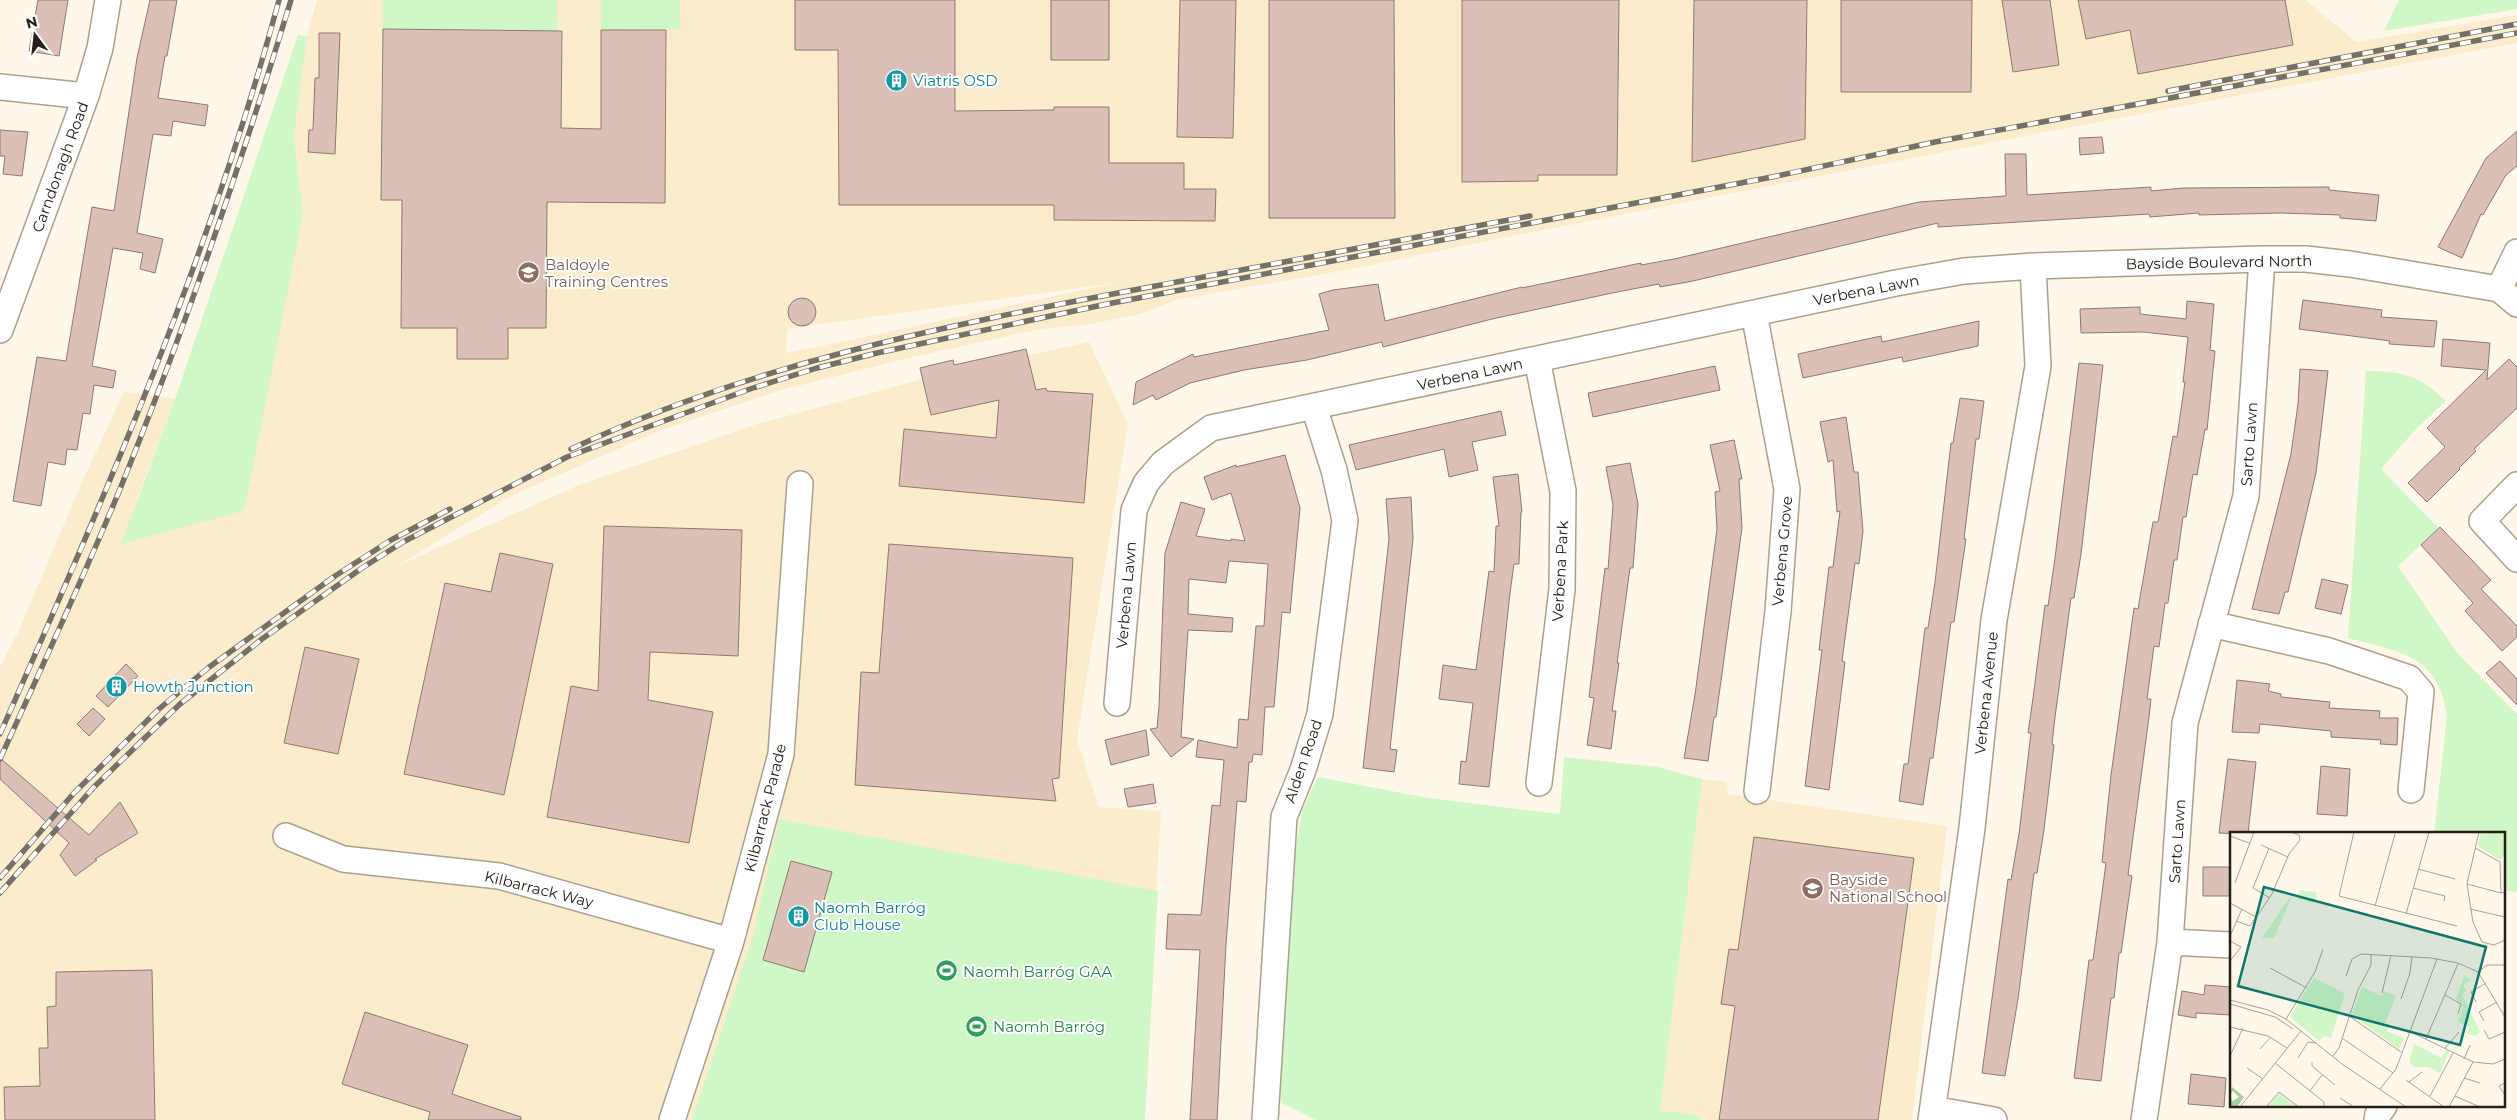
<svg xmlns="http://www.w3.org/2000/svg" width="2517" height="1120" font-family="Montserrat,sans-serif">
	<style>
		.built { fill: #fbecce; fill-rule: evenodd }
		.green { fill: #cff7c8 }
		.building { fill: #dac0b6; stroke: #90786f }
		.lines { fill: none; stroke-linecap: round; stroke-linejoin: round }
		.minor-casing { stroke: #aba08b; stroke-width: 28 }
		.minor { stroke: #fff; stroke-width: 25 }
		.rail-casing { stroke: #767166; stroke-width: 5.5 }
		.rail { stroke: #fff; stroke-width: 4; stroke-dasharray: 11; stroke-linecap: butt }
		.labels { text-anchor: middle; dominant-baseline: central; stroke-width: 4; stroke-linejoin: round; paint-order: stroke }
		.culture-label { font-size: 15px; fill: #0d838f; stroke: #fff; text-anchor: start }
		.street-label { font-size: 15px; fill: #242017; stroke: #fff }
		.education-label { font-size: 15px; fill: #785e54; stroke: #fff; text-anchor: start }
		.leisure-label { font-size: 15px; fill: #27864d; stroke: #fff; text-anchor: start }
		.inset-road { fill: none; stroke: #a7a296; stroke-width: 1 }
		.view { fill: #0f766e; fill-opacity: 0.15; stroke: #0f766e; stroke-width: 2.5 }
		.inset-edge { fill: none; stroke: #242017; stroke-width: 2.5 }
	</style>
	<rect width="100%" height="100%" fill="#fff8ea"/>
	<path class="built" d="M317,0h1989l50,42 161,-27v28l-460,87 -560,109 -145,30 -176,31 -36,14 -55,11 -45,4 -135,30 -127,32 -119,40 -148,65 -114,70 182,-81 178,-61 173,-47 159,-35 39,82 -51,315 22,68 62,4 -18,309h-1143v-453l18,-35 63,-148 43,-92 51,7 -40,105 168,-290 -9,-77 13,-101zM1115,283l-246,53 -83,17 1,-24z
		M1702,779l25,3 1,12 219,32 -35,294h-209l-8,-5 -35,-5z"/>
	<path class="green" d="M383,0h174v31l-174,-2z
		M601,0h79v29l-79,1z
		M2399,0h118v9l-133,22z
		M298,35l9,1 -13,101 9,77 -58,294 -2,3 -122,33 54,-145z
		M2366,371c36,0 53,4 80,30l-32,30 -33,38 58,59 -41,38 60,88 59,60v178l-14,-2v-56h-69l13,-118c-9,-62 -48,-64 -99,-78z
		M1564,757l93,10 45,12 -42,331 35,5 8,5h-387l-34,-17 -4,-14 15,-228 9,-49 16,-35 110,21 132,16z
		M779,819l379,72 -13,229h-453l61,-184z"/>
	<path class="building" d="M38,0h30l-9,56 -30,-5z
		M150,0h27l-10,56h-2l-7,42 50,7 -3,21 -32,-5 -2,15 -18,-2 -16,99 26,6 -8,34 -15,-4 3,-16 -30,-5 -21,118 24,5 -3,17 -19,-3 -4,29 -7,-1 -6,37 -10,-1 -2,16 -17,-3 -7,44 -28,-5 24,-144 29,4 26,-154 22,4 23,-153z
		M795,0h160v111l99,-1v-3h55v56h75v26h32l-1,32 -161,-1v-15h-215l-1,-155h-43z
		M1051,0h58v60h-58z
		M1180,0h56l-3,138 -56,-1z
		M1269,0h125l1,218h-126z
		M1462,0h157l-2,175h-79v6l-76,1z
		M1694,0h113l-2,139 -113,23z
		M1841,0h131l-1,92h-130z
		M2002,0h48l9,65 -46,7z
		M2078,0h207l8,45 -155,29 -8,-44 -44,9z
		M383,29l179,2 -1,97 40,1v-99h65l-1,173 -118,-1 -1,126h-38v31h-51v-31h-56l1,-128h-21z
		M319,33h21l-5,121 -27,-2 1,-22h4l2,-52h4z
		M0,130l28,2 -6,44 -19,-2 2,-18h-5z
		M2517,131v35l-11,9 -23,40 -2,-1 -19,44 -24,-11 48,-89z
		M2102,137l2,16 -24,2 -1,-17z
		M2005,154h21l1,41 124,-8v4l33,-3 145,-1v3l50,5 -3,26 -36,-3v-3l-59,-2 -82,2v-2l-49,4 -1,-3 -211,13v-4l-245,58 -33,6 -1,-3 -47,9 -120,26 -109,28 -1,-5 -75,18 -63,10 -54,13 -34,17 -3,-5 -20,10 3,-23 57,-28 1,3 135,-27 -10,-36 14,-4 45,-6 7,37 137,-34v1l119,-25v2l33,-6 245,-57 87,-6z
		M788 312a14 14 0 1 1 28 0a14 14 0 1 1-28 0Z
		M2303,300l79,10 -1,7 56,4 -3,26 -45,-3 1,-3 -91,-12z
		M2187,301l27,3 -4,46 5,1 -8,79 -2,-1 -8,46 -4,-1 -7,43h-3l-6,43h-3l-6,43h-3l-6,44 -5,-1 -7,53h4l-2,18 -21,158 4,1 -11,77h-2l-5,45h-3l-10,83 -27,-3 15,-118h4l13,-97 -4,-1 9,-87 23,-167 4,1 15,-87h5l15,-86 4,1 8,-55h-2l5,-45 -45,-5 -62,1 -1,-24 60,-2v7l46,5z
		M1979,321l-1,25 -75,16 -1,-5 -99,21 -5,-24 83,-18 1,6z
		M2443,339l47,4 -3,37 22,-21 8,8v41l-43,41 2,2 -17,17 1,1 -33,33 -19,-19 37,-36 -18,-19 59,-58 -45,-4z
		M1026,349l10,41 10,-2 1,3 46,3 -9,109 -185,-17 5,-57 92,9 3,-38 -68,15 -11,-47 33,-8 1,5z
		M2079,363l24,2 -22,189 -7,44h-3l-16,119 -3,27 2,1 -10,85 -7,43h-3l-16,126 -13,77 -23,-3 26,-194 3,1 8,-46 12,-101h-3l5,-35 12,-93 3,1 7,-48z
		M1715,366l5,24 -127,27 -5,-24z
		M2300,369l28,2 -12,102 -28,119h-3l-6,22 -27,-5 39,-155 7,-50z
		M1960,398l24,3 -5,38h-3l-12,100h2l-3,20 -9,63h-3l-18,136h-3l-7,47 -24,-4 5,-37h4l17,-136h3l7,-46 16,-139h2z
		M1501,411l5,24 -34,7 6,28 -29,7 -5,-28 -88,21 -7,-25z
		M1846,417l8,55h4l5,59 -4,33 -4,-1 -13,98 3,1 -16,128 -24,-4 17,-136h-3l10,-83h4l7,-56 -3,1 -4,-52 -5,2 -8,-40z
		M1734,440l8,39h-3l3,49 -26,189h-2l-6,44 -24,-3 11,-63 22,-166 -2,-37 5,-1 -10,-46z
		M1285,455l15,53 -10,105 -8,-1 -8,95h-9l-3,48 -9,-1 -1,8h-3l-3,40 -9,-1 -11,143 -9,176h-27l10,-170 -34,-1 2,-35 33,1 11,-110 8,1 4,-46 -28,-3 2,-17 39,8 2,-29 9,1 8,-94h8l4,-62 -39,-3 -3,22 -37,-4 -1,35 45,4 -1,14 -44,-2 -7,107 13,2 -23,18 -21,-28 7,-1 2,-22 6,-153 16,-51 24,7 -9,27 35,5v-2l14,2 -14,-48 -19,7 -8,-23 32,-12v2z
		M1630,463l8,41 -5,64h-3l-13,95h2l-7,48h4l-5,38 -24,-4 7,-47 -5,-1 16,-129 3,1 5,-64 -7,-38z
		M1518,474l4,38h-1l-2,52h-5l-4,29 -21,194 -30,-3 2,-23 5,1 7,-59 -34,-4 4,-34 33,5 13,-99 5,1 2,-46h3l-6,-49z
		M1411,497l2,42 -23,210 7,1 -3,22 -31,-4 26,-229 -3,-40z
		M604,526l138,4 -4,126 -88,-4 -2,48 65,12 -24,131 -142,-26 24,-131 27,5z
		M2440,527l51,53 -10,9 36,37v11l-15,14 -37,-40 8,-8 -52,-58z
		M889,544l184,14 -14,220 -7,1 4,22 -201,-16 6,-113 18,1z
		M500,553l53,11 -49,231 -100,-21 41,-191 46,9z
		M2322,579l26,6 -7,29 -26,-6z
		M305,647l54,12 -21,95 -54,-11z
		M2500,661l17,18v26l-31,-32z
		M126,664l12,12 -30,31 -12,-11z
		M2237,680l33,4 -2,7 13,3v3l49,5 -1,6 51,3 -1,7h19l-1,27 -17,-1 1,-4 -50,-3v-6l-71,-7 -1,9 -27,-1z
		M93,708l12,11 -16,17 -12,-12z
		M1146,730l3,25 -38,10 -6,-25z
		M0,758l89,77 31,-33 18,31 -43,26 2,1 -22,16 -15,-21 9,-12 -69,-64z
		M2228,759l28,3 -8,72 -29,-1z
		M2321,766l29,3 -3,47 -30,-2z
		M1153,784l3,19 -28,4 -4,-18z
		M1754,837l160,21 -36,262h-159l16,-114 -14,-2 8,-55 9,1z
		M791,861l41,11 -28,100 -41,-12z
		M2203,867h28v29h-28z
		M152,970l3,150h-150l-1,-33 36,-1 -1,-38h9l-1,-41 9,-1v-34z
		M2205,985l26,2v28l-35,-2v5l-18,-3 4,-24 22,4z
		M365,1012l103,33 -16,49 69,23v3h-93l2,-8 -88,-28z
		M2191,1074l35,4 -2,29 -36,-3z"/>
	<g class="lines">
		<defs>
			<path id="minor" d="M0,87l86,9
				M2499,289l18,-37
				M1754,313l33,176 -9,122 -21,180
				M0,330l86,-234 14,-48 8,-48
				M1537,359l26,132 -1,98 -23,194
				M2517,485l-35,36 35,38
				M2211,624l118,27 80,27 12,14 -10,98
				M1117,703l17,-193 12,-27 17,-20 48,-35 685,-145 68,-12 69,-5 229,-7h44l44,5 149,25 18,15
				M286,836l57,23 156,17 232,65
				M2170,942l61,3
				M1933,1109l61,11
				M672,1120l59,-179 50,-187 19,-270
				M1265,1120l19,-303 19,-47 17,-56 25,-194 -11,-50 -20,-63
				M1931,1120l41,-292 22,-208 44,-254 -5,-100
				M2144,1120l26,-178 15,-219 61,-227 16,-237
				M2377,1120l1,-6 6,-8"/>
		</defs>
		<use href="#minor" class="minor-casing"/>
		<use href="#minor" class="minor"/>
		<defs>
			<path id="rail" d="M2168,91l349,-67
				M571,449c178,-84 372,-123 563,-159 132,-25 264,-49 396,-74
				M0,734c106,-239 211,-481 279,-734
				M0,759c40,-88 81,-176 118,-265 66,-162 122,-327 173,-494
				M0,878l74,-85 85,-84 49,-41 127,-92 56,-36 59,-31
				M0,893l94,-106 86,-83 82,-65 100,-71 41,-26 164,-85 183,-68 67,-21 60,-15 230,-49 665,-127 163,-35 582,-109"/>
		</defs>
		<use href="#rail" class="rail-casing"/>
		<use href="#rail" class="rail"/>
	</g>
	<defs>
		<symbol id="building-disc" viewBox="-11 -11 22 22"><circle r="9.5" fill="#0f9aa8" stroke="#fff"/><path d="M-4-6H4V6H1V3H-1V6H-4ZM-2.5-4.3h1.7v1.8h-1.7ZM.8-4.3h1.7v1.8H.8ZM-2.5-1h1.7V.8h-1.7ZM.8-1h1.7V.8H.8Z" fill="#fff"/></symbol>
		<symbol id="university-disc" viewBox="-11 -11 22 22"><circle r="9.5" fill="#8d6e63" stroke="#fff"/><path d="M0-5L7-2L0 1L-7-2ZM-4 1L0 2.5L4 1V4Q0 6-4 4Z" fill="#fff"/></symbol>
		<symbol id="school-disc" viewBox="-11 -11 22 22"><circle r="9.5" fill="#8d6e63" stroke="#fff"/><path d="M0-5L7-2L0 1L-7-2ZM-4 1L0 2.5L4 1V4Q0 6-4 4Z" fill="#fff"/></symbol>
		<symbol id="stadium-disc" viewBox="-11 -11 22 22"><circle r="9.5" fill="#2e9e5b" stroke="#fff"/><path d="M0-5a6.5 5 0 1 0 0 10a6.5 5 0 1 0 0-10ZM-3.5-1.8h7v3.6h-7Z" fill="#fff"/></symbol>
	</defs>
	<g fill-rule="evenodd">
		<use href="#building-disc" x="884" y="68" width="25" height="25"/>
		<use href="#university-disc" x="516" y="260" width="25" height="25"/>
		<use href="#building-disc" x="104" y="674" width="25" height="25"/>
		<use href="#school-disc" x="1800" y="876" width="25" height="25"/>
		<use href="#building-disc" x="786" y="904" width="25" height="25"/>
		<use href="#stadium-disc" x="934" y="958" width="25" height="25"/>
		<use href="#stadium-disc" x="964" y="1014" width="25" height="25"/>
	</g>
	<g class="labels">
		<g class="culture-label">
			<text x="913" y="80">Viatris OSD</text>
			<text x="133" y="686">Howth Junction</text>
			<text x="814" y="907">Naomh Barróg<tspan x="814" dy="17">Club House</tspan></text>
		</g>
		<g class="street-label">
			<text transform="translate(60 167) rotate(-70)">Carndonagh Road</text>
			<text transform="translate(2219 262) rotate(-1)">Bayside Boulevard North</text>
			<text transform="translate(1866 290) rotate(-11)">Verbena Lawn</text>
			<text transform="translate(1470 374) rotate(-12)">Verbena Lawn</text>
			<text transform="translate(2249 444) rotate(-86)">Sarto Lawn</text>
			<text transform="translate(1782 551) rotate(-85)">Verbena Grove</text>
			<text transform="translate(1560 571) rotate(-87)">Verbena Park</text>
			<text transform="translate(1126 595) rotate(-85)">Verbena Lawn</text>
			<text transform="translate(1986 693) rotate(-84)">Verbena Avenue</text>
			<text transform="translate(1303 761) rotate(-71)">Alden Road</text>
			<text transform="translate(765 808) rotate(-76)">Kilbarrack Parade</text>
			<text transform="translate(2177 841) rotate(-86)">Sarto Lawn</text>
			<text transform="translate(539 889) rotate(14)">Kilbarrack Way</text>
		</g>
		<g class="education-label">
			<text x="545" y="264">Baldoyle<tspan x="545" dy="17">Training Centres</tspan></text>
			<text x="1829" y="879">Bayside<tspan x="1829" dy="17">National School</tspan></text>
		</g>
		<g class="leisure-label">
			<text x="963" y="971">Naomh Barróg GAA</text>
			<text x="993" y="1026">Naomh Barróg</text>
		</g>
	</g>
	<g transform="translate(2230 832)">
		<rect width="275" height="275" fill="#fff8ea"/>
		<path d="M251,0h24v22l-5,6 -22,-14zM70,58l16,2 1,6 -4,5 -16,-4zM61,66l-17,40h-12l28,-41zM234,144l7,4 -8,5 4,6 -5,3 18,38 -4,4 -9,-2 2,-7 -11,-5 5,-15 -7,-8zM84,146l31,15 -14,45 -7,-2 -5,5 -29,-24zM132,155l20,9 2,-5 12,5 -11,28 4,3 -2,4 17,7 -5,11 -48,-34zM184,212l27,14 5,-8 3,2 -9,21 -11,-6h-14l-6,-5zM49,261l18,14h-26l-2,-2z" fill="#cff7c8"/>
		<path d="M2,255l12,10 -7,10h-7v-9l3,3 6,-4 -6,-6 -3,3z" fill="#a6cf9e"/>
		<path class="inset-road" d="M124,0l-15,64 118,30M249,0l-12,52 6,38 9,20 12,3 11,-5M0,4l19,7M31,13l27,12M39,16l-16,40 17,10M245,16l25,14 1,31 4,-1M188,37l37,10M5,51l19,-51M237,52l34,9M183,56l32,8 -1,5M0,71l26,14M145,74l20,-72M240,77l35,8M176,82l23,-82M6,89l14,5 22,-32 17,-40 11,-14 -1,-5 -8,-3M0,104l12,-27M0,109l11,6 -11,14M40,136l37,20M248,140l9,-7h18M116,144l6,-17 9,-5 70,4 27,5 20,9 27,45M152,161l9,-38M215,163l16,9 -3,10M171,167l9,-26 2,-17M0,168l38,10 18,9 56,45 64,43M246,170l-5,-10 15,-9M0,172l45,13 18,12M119,184l52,36M56,187l29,-47 8,-23M254,189l-5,-9 18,-10M0,195l38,9 19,12M254,198l5,9 16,-7M179,199l64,31 20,2 12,-5M112,206l51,35M196,207l32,-75M215,216l14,-16M30,217l11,-12M0,224l13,-28M103,224l6,-8 19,-58 13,-25v-11M68,226l10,-16 8,1M234,227l6,-14M82,230v4l23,19M45,231l49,39v5M17,236l16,11M234,246l16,5M176,248l38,27M179,250l13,-10M150,257l16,-20 41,-110M80,259l12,-16M275,263l-6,-9 6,-3M200,264l23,-43M225,264l25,11M110,266l14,9M10,275l61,-76M36,275l13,-15 20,15M219,275l24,-45"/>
		<path class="view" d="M34,55l222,60 -26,98 -222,-59z"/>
		<rect width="275" height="275" class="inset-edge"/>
	</g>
	<g transform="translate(35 35) rotate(345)" stroke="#ffffff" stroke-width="4" paint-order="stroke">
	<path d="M0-4L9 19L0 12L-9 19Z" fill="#242017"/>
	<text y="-8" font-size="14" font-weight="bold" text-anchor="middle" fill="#242017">N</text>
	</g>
</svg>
